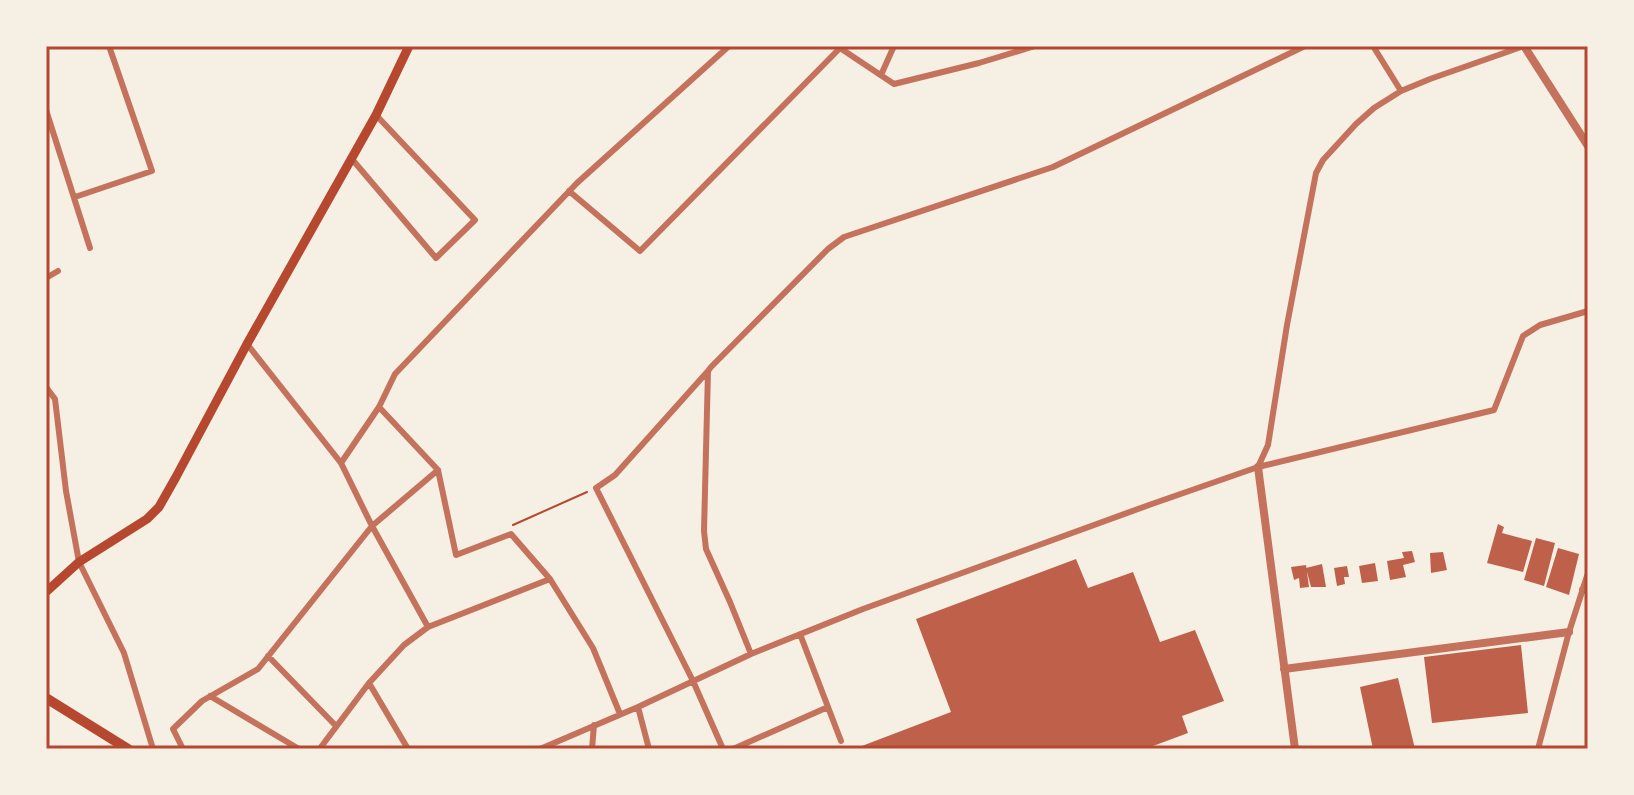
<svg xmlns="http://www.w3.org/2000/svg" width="1634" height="795" font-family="'IBM Plex Sans',sans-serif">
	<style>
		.building { fill: #bf614a }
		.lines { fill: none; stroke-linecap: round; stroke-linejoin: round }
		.path { stroke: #b5482f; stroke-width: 2 }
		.minor { stroke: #c5725c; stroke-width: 6 }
		.tertiary { stroke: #c5725c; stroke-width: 8 }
		.secondary { stroke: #b5482f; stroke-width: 9 }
		.primary { stroke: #b5482f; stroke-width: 10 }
		.neatline { fill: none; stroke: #b5482f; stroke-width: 3 }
	</style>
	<rect width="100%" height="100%" fill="#f6efe4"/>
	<path class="building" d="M1498,524l6,3 -2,6 30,8 -9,31 -36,-9z
		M1536,538l19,5 -11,43 -20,-6z
		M1558,548l21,6 -10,41 -23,-8z
		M1412,551l3,11 -12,3 3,12 -16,3 -3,-19 17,-3 -2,-6z
		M1443,552l4,18 -16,3 -1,-20z
		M1076,559l12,29 45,-16 27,70 35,-12 29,71 -42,15 6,17 -43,16h-291l97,-37 -35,-93z
		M1375,563l3,18 -16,2 -3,-17z
		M1322,564l4,23h-15l-5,-19z
		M1306,565l3,22 -9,1 -1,-10 -5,2 -3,-13z
		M1347,566l2,11h-5l1,7 -8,2 -3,-18z
		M1521,645l7,68 -96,10 -8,-66z
		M1398,678l17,71h-42l-13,-62z"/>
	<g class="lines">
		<path class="path" d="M513,525l74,-33"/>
		<path class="minor" d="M837,46l57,38 85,-21 56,-17
			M1373,46l28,45
			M46,47l2,-1
			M881,75l13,-29
			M46,110l44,138
			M351,158l85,100 39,-38 -99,-105
			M569,191l71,60 200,-203
			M75,197l77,-26 -43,-125
			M46,278l12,-7
			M247,344l94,119 31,63 56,101
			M708,371l-93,104 -19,13 97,193 30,68
			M46,387l9,12 11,92 13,71 45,91 29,96
			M379,407l59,63 18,85 55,-21 39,45 43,69 27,66
			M341,463l38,-56 16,-33 182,-191 152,-137
			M1258,467l10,-22 19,-120 29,-152 7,-13 33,-36 18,-16 27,-17 29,-12 94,-33
			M800,634l41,107
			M751,654l-21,-52 -24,-53 -2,-18 4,-160 3,-4 117,-118 16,-12 209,-70 252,-121
			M268,656l68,70
			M369,683l39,66
			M210,696l89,53
			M638,707l11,42
			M183,749l-10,-20 29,-28 56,-32 114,-143 66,-56
			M321,749v-2l48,-64 35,-38 24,-18 122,-48
			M540,749l98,-42 113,-53 112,-45 286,-104 109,-38 236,-57 29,-74 17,-11 48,-14
			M592,749l2,-24
			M733,749l95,-42
			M1538,749l31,-117 19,-59"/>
		<path class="tertiary" d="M1524,46l64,100
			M1258,467l37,282
			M1583,590h5
			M1284,669l285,-37"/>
		<path class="secondary" d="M46,592l33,-30 68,-43 12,-12 17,-30 71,-133 129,-229 33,-69"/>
		<path class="primary" d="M46,698l82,51"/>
	</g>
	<rect width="1634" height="795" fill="none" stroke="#f6efe4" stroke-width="96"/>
	<rect x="48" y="48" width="1538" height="699" class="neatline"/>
</svg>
